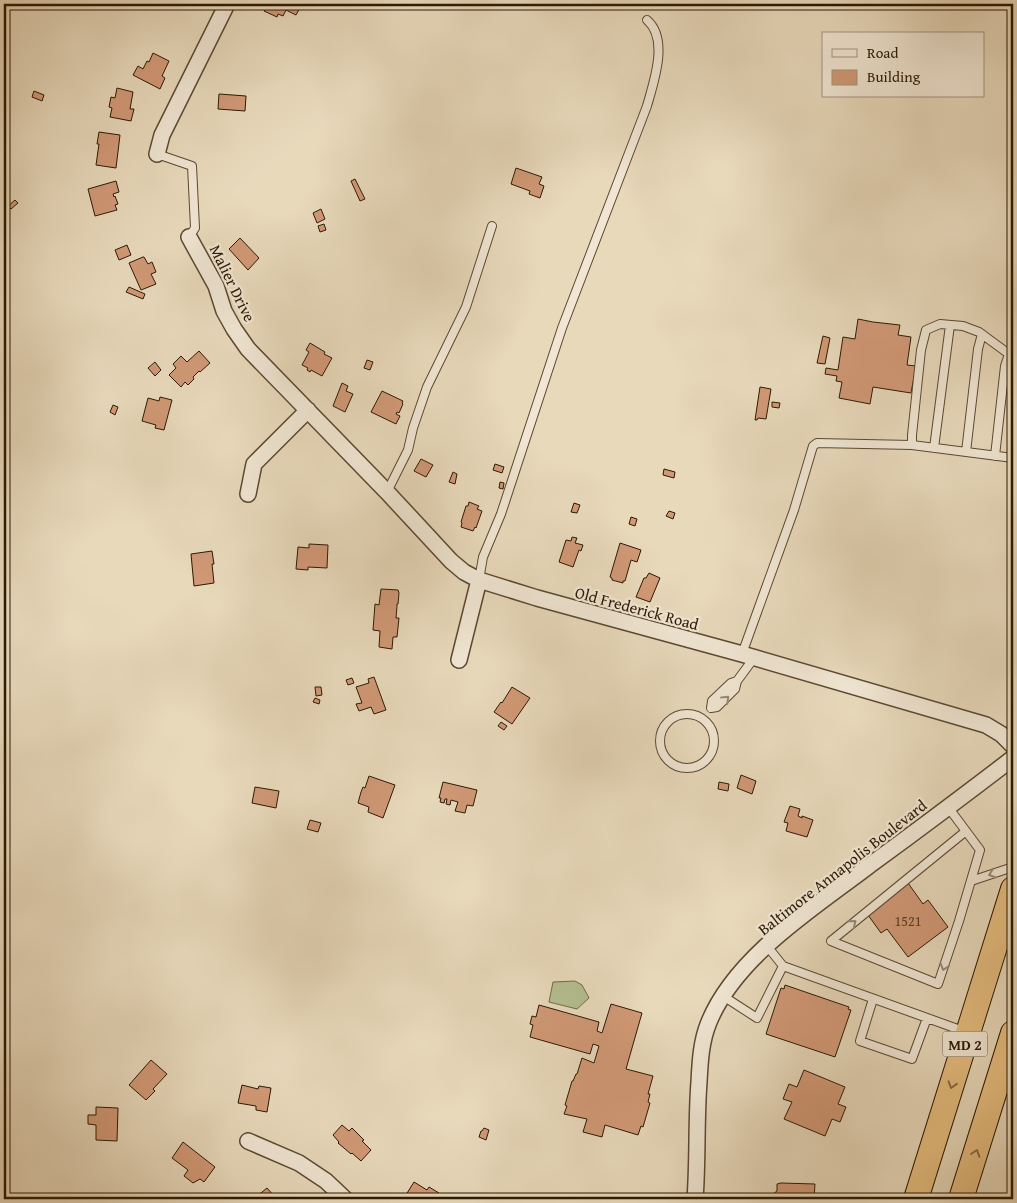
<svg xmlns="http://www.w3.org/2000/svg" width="1017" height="1203" font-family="'Gentium Book Plus',serif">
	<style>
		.green { fill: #b4bf91; stroke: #706c4a }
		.building { fill: #d19976; stroke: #2c1903 }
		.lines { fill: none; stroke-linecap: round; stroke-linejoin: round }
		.service-casing { stroke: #5b4931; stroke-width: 10 }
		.minor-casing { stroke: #5b4931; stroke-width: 18 }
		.trunk-casing { stroke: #2c1903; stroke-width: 26 }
		.service { stroke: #f0e6d3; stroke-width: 8 }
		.minor { stroke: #f0e6d3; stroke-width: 15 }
		.trunk { stroke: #e4bc7e; stroke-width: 24 }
		.oneway { stroke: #988a75 }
		.oneway2 { stroke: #886a40 }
		.labels { text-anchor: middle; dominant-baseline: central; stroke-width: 4.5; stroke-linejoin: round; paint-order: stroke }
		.number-label { font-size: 14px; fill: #553920 }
		.shield { fill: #f0e6d3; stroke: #675641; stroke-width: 1 }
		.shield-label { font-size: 15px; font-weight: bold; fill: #2c1903 }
		.street-label { font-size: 16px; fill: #2c1903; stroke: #f0e6d3 }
	</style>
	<rect width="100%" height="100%" fill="#e8d9bb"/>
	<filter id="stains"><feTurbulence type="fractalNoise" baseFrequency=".004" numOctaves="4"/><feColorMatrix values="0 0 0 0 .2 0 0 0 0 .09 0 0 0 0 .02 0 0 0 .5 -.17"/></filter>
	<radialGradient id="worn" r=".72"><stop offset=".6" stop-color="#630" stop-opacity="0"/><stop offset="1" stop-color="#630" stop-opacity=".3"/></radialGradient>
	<path class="green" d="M575,981l7,4 7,13 -12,11 -28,-7 4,-20z"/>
	<path class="building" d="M268,4h34l-6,11 -10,-5 -3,6 -5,-2 -1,3 -13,-6z
		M153,53l16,8 -7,15 3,2 -5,11 -27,-14 5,-9 5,3 4,-8 2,1z
		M117,88l16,4 -3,17h4l-3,12 -21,-4 2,-9 -3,-1 2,-10 4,1z
		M34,91l10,4 -2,6 -10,-4z
		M219,94l27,2 -1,15 -27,-2z
		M99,132l21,3 -4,33 -20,-3 3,-21h-2z
		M516,168l26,9 -3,7 5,2 -4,12 -11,-4 1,-3 -19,-7z
		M355,179l10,20 -5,2 -9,-20z
		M116,181l3,11 -6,2 1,3 1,-1 3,8 -3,1 2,5 -22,6 -7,-27z
		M15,200l3,3 -7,6 -3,-3z
		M321,209l4,10 -8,4 -4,-10z
		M324,224l2,6 -6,2 -2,-6z
		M240,238l19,20 -11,12 -19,-21z
		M127,245l4,10 -12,5 -4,-10z
		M143,257h1l4,7 4,-2 4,10 -5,2 5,10 -15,6 -12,-27z
		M129,287l16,7 -2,5 -17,-7z
		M858,319l15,3 27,3 -2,10 13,2 -4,28 9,1 -5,27 -38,-6 -3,17 -31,-6 3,-16 -6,-1 1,-5 -12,-2 1,-6 12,2 5,-33 12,2z
		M823,336l7,2 -5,26 -8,-1z
		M310,343l15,9 -1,2 8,4 -10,18 -11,-6 -1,2 -3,-2 1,-2 -6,-3 7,-13 -3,-2z
		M199,351l11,12 -10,9 -1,-1 -6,6 1,2 -6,6 -3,-3 -4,5 -12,-12 7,-7 -3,-4 8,-8 6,6z
		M367,360l6,2 -3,8 -6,-2z
		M155,362l6,8 -6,6 -7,-8z
		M342,383l6,3 -2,5 7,3 -8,18 -12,-6z
		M760,387l11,2 -5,30 -8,-1 -1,2h-2z
		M382,391l21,10 -1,2 1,1 -4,9 -2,-1 -1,2 4,2 -4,8 -25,-12z
		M160,397l12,3 -8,30 -9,-2 1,-3 -14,-4 6,-23 11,3z
		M772,402l8,1 -1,5 -7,-1z
		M113,405l5,2 -3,8 -5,-3z
		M421,459l12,6 -7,12 -12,-6z
		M495,464l9,3 -2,6 -9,-3z
		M664,469l11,3 -1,6 -11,-3z
		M453,472l4,2 -2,10 -6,-2z
		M500,482l4,1 -1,6 -4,-1z
		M469,502l10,4 -2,3 5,2 -6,17 -1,-1 -2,4 -12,-4 1,-4 -1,-1 5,-16h2z
		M574,503l6,2 -3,8 -6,-1z
		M669,511l6,2 -2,6 -7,-3z
		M631,517l6,2 -2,7 -6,-2z
		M572,537l5,1 -2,5 8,2 -2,6 -2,-1 -6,17 -14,-5 7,-22 5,1z
		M620,543l21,7 -4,12 -6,-2 -6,21h-2v2l-11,-3v-2l-2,-1z
		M309,544l19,1 -1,23 -19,-1v3l-12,-1 2,-22 11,1z
		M212,551l2,13h-2l2,19 -20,3 -3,-32z
		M649,573l11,5 -10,24 -14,-5 8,-19h2z
		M381,589l17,1 1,3 -1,11h-1v2l-1,12h3l-2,19h-4l-1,12 -13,-2 1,-16 -7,-1 2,-26 4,1z
		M374,677l12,33 -12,4 -3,-7 -12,4 -3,-7 6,-1 -6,-16 13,-4 -1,-4z
		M352,678l2,5 -6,2 -2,-5z
		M315,687h6l1,8 -6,1z
		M512,687l18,11 -18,26 -18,-12 7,-10 1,1z
		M315,698l5,2 -1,4 -6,-2z
		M501,722l6,4 -3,4 -6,-4z
		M741,775l15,6 -4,13 -15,-6z
		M369,776l26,9 -12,33 -15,-6 1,-5 -11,-4 3,-11 2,-5 2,1z
		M443,782l34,8 -4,16 -6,-1 -2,8 -10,-2 3,-9 -7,-2 -1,5 -4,-1 1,-5h-2l-1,4 -4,-1 1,-4h-2z
		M719,782l10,2 -1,7 -10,-2z
		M255,787l24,4 -3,17 -24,-5z
		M790,806l10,3 -2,7 4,2v-2l11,4 -6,17 -21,-6 2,-8 -4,-1z
		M310,820l11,3 -3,9 -11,-3z
		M908,883l15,21 5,-4 20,27 -40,30 -21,-28 -6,4 -13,-18 6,-4 -1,-1z
		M785,985l64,22 -1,2 3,1 -16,47 -69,-23 15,-46 3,1z
		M611,1004l31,9 -16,56 27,7 -5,18h2l-2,8 2,1 -7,24 -2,-1 -3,9 -33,-10 -3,12 -19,-5 4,-13 -23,-5 3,-8 -2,-1 7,-24h1l3,-7h1l5,-16 12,5 5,-17 -6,-2 -3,10 -60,-17 3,-12 -3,-1 2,-8 4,1 3,-12 60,17 -2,9 5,2z
		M151,1060l16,14 -14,15 2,2 -9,9 -17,-15z
		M804,1070l41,17 -7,17 8,3 -6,15 -8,-3 -7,17 -41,-17 8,-17 -9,-3 6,-15 8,3z
		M242,1085l16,4 1,-3 12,2 -4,24 -11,-2v-4l-18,-3z
		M96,1107l22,1 -1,33 -21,-1v-15l-8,-1v-9h8z
		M342,1125l7,6 3,-3 12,12 -2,1 9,9 -10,11 -9,-8 -1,1 -13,-11 1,-1 -6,-7z
		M484,1128l5,2 -3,10 -7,-3 2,-6h1z
		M183,1142l32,25 -11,15 -4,-3 -7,4 -9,-7 4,-6 -16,-12z
		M414,1182l13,8 2,-3 10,6 -3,6h-29l-3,-1z
		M781,1183l34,1 -1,15h-41v-5l4,-3v-7z
		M267,1188l9,10 -1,1h-17l-2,-2z
		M830,1193l6,4 -2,2h-8z"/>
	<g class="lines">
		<defs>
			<path id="service" d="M157,154l35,12 3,62 -6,9
				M1013,357l-34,-25 -16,-6 -23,-2 -14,6 -5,20 -9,85v10l101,13
				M934,448l16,-123
				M966,452l12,-103 4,-15
				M995,456l10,-90 4,-12
				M387,492l21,-42 5,-22 14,-41 39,-80 26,-81
				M479,580l4,-23 18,-43 61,-186 85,-222c7,-25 22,-67 0,-86
				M742,654l52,-144 19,-64 4,-3 95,2
				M737,681l-2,8 -18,18 -6,1 1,-7 19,-18 6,-2 17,-23
				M660 741a27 27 0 1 1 54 0a27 27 0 1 1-54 0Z
				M948,807l32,43 -21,71 -21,63 -107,-43 135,-110
				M971,881l42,-14
				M767,946l16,20
				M723,996l34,22 26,-52 183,66
				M873,999l-13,42 52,18 15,-41"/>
			<path id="minor" d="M157,154l5,-19 65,-131
				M189,237l27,49 8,25 10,18 14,20 139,143 64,69 13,11 15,8 58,18 205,56 244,71 15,9 12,12
				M248,494l6,-30 54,-54
				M459,660l20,-80
				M248,1141l51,22 27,18 19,18
				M695,1199c3,-39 1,-78 4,-117 1,-20 2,-41 10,-60 27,-66 106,-115 161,-157 48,-35 96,-71 143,-107"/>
			<path id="trunk" d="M916,1199l97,-310
				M961,1199l52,-166"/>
		</defs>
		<use href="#service" class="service-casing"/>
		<use href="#minor" class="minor-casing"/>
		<use href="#trunk" class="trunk-casing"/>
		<use href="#service" class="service"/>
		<use href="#minor" class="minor"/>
		<use href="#trunk" class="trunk"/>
	</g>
	<defs><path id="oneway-chevron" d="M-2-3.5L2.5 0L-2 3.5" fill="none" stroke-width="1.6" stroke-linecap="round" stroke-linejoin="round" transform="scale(1.25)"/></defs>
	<g class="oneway">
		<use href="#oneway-chevron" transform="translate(726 699) rotate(-44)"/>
		<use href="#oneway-chevron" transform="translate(992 874) rotate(161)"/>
		<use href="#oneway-chevron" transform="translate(853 923) rotate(-39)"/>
		<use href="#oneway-chevron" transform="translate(944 967) rotate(108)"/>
	</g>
	<g class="oneway2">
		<use href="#oneway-chevron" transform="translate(952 1085) rotate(107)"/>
		<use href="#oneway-chevron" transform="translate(976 1153) rotate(-72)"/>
	</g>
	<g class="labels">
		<g class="number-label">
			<text x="908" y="921">1521</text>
		</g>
		<rect class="shield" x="942.5" y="1031.5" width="45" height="25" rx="4"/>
		<g class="shield-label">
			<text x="965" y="1044">MD 2</text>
		</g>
		<g class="street-label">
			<text transform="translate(233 283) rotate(64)">Malier Drive</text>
			<text transform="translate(637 608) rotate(15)">Old Frederick Road</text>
			<text transform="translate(842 867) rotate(-38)">Baltimore Annapolis Boulevard</text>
		</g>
	</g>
	<rect width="1017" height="1203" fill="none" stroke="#e8d9bb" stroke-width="20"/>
	<rect x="5" y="5" width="1007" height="1193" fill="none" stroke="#2c1903" stroke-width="2.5"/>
	<rect x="10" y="10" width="997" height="1183" fill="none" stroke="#2c1903"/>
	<rect x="822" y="32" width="162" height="65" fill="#f0e6d3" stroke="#a29480"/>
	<rect x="832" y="49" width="25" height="8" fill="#f0e6d3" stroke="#a29480"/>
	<text x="867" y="58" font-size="15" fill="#2c1903">Road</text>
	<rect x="832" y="70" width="25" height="15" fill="#d19976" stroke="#a29480"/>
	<text x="867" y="82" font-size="15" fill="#2c1903">Building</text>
	<rect width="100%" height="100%" filter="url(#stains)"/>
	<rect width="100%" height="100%" fill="url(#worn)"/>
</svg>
